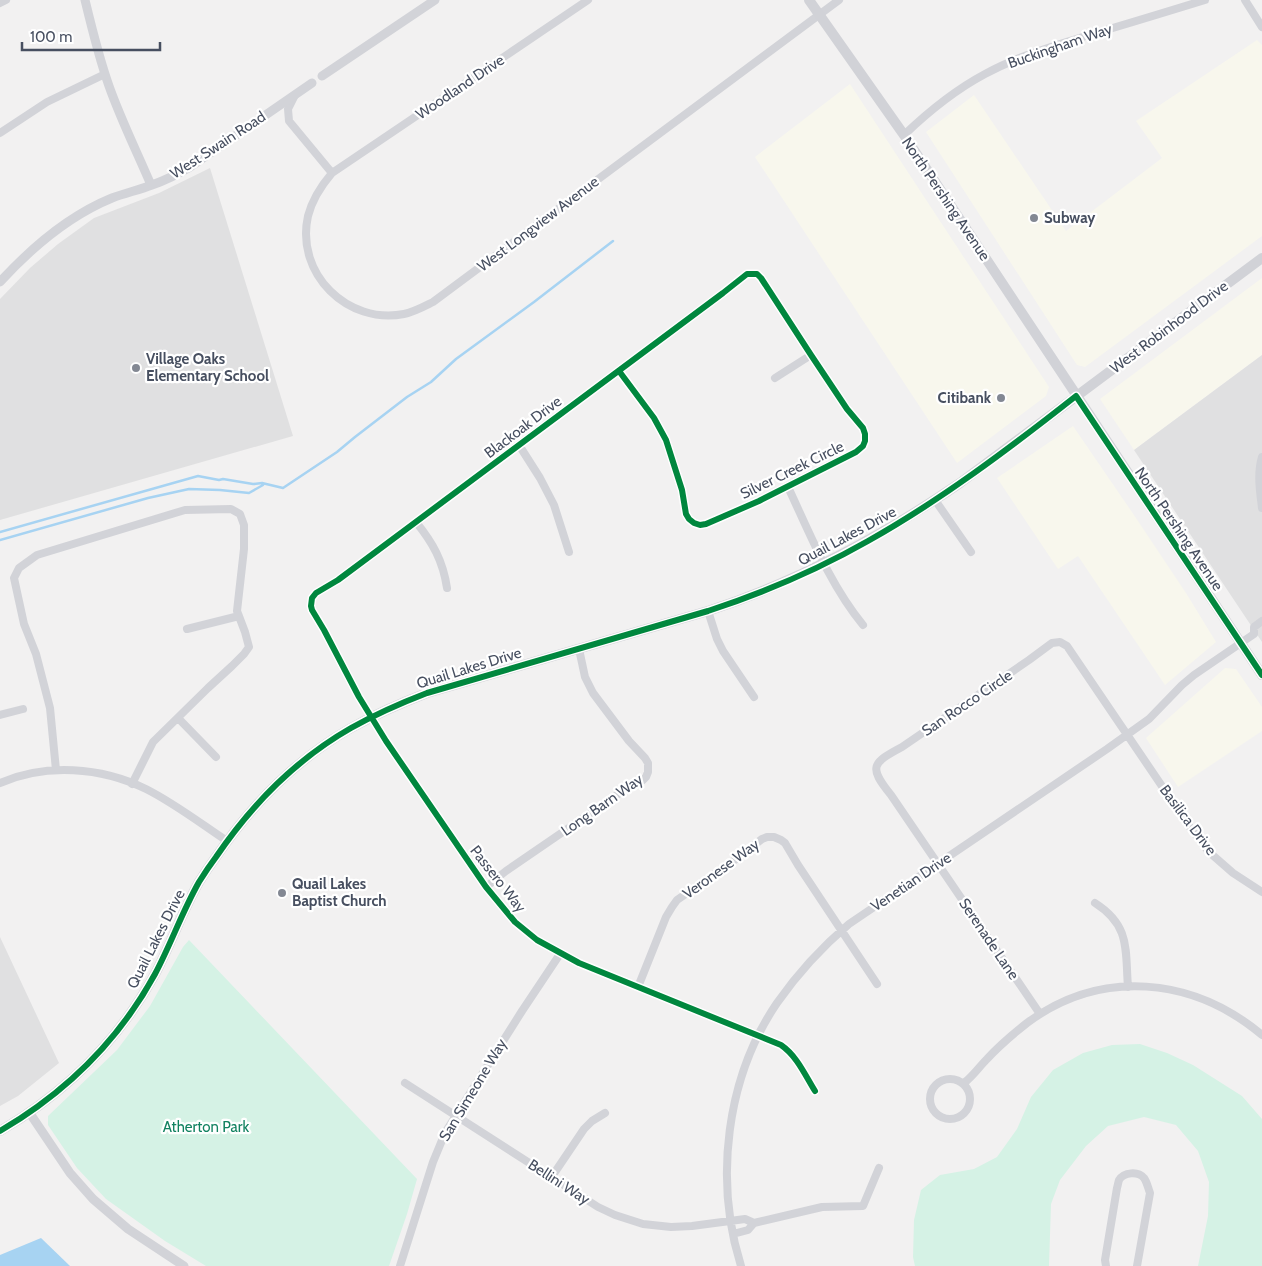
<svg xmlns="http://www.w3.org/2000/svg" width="1262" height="1266" font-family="Cabin,sans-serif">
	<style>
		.commercial { fill: #f8f7ed }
		.education { fill: #e0e0e1 }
		.green { fill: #d5f2e5 }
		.water { fill: #a7d3f2 }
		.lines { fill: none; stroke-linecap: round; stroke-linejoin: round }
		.stream { stroke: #a7d3f2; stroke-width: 2.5 }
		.minor { stroke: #d2d3d8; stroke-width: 8 }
		.tertiary { stroke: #d2d3d8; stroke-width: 9 }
		.secondary { stroke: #d1d2d7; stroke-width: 10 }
		.cycleway-casing { stroke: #fff; stroke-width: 9 }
		.cycleway { stroke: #00873e; stroke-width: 6 }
		.poi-dot { fill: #838893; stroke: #fff; stroke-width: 2 }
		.labels { text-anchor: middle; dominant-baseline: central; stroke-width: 4.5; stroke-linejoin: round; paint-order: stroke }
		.street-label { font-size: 15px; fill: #474f60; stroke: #fff }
		.poi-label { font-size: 15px; font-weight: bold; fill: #474f60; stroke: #fff; text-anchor: start }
		.park-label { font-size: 15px; fill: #118260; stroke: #fff }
	</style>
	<rect width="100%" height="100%" fill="#f2f1f1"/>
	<path class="commercial" d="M1257,40l5,5v191l-177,131 -8,-2 -151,-233 48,-37 92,136 96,-73 -26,-37z
		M850,84l199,303 -3,9 -89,67 -202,-306z
		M1262,278v77l-128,95 -34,-51z
		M1073,426l63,92 50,75 30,49 -51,43 -87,-129 -20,13 -61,-91z
		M1225,668l11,1 26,38v24l-84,56 -32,-49z"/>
	<path class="education" d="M210,168l83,268 -293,84v-221l30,-31 28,-24 36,-26 65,-25z
		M1262,355v287l-128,-192z
		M0,937l59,126 -41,33 -18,10z"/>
	<path class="green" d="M189,940l228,239 -10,35 -18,52h-183l-41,-25 -59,-42 -29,-31 -29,-43v-9l69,-66 33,-44 33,-59z
		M1140,1044l27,9 26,12 49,31 20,23v147h-64l10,-50 1,-34 -11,-31 -22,-26 -32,-8 -36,9 -22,20 -26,34 -9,24 -2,62h-134l-2,-9 1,-37 7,-30 19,-15 34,-6 23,-12 20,-28 14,-32 22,-27 30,-17 29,-8z"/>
	<path class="water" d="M41,1238l29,28h-70v-11z"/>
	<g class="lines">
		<path class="stream" d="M0,532l198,-56 21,4 4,-1 30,5 9,-1 21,5 54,-36 18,-15 52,-40 24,-15 25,-23 78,-57 79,-61
			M0,540l148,-42 41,-9 31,1 29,3 14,-8"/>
		<path class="minor" d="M588,0l-256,173c-11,13 -20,27 -24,43 -13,58 40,109 96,98 10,-2 19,-7 29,-12l406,-302
			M1245,0l17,27
			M0,3l6,-3
			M295,95l-7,14 1,12 43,52
			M0,133l47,-31 58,-28
			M904,135c24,-23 51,-45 81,-61 33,-18 68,-28 104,-39 38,-11 77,-23 116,-35
			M619,371l35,47 12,22 16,50 4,24 3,5 5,4 6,2 6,-1 53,-23 97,-49 7,-6 2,-5v-7l-2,-6 -16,-19 -36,-54 -50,-77 -4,-4h-10l-24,19 -385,287 -22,13 -4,5 -1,8 1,4 12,20 35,67 27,44 100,146 29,35 22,18 42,23 202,82c16,11 24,30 34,46
			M775,378l36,-23
			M519,445l21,33 14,27 15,47
			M1262,457c-5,17 -2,34 0,51
			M788,487c22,47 42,98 75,138
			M935,500l36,52
			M416,522c17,21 27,39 31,66
			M708,611l9,28 6,12 31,46
			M187,629l52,-13
			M0,715l23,-6
			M178,718l38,39
			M56,770l-6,-62 -14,-54 -12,-30 -10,-46 5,-10 18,-13 148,-45 46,-1 9,5 4,11v24l-7,62 8,21 4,15 -5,7 -12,12 -24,22 -55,54 -21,42
			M0,783c46,-20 101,-16 146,6 28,14 54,34 81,52
			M486,887l20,-16 124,-85 13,-6 3,-3 2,-5v-9l-3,-5 -16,-17 -36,-48 -8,-16 -6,-28
			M1095,903c36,23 30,47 33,84
			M638,987l28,-70 6,-10 5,-7 62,-43 23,-18 5,-2h7l7,3 4,3 13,22 79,119
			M1040,1014l-149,-219c-23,-28 -19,-32 11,-48l127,-87 23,-17 8,-1 7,4 122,180 20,26 24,21 29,19
			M930 1099a20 20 0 1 1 40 0a20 20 0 1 1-40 0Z
			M405,1083l193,124 17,8 28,9 28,3 21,-1 53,-7 9,4 68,-16 41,-1 16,-38
			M964,1083c9,-7 15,-16 23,-24 12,-13 26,-25 40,-36 74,-55 166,-46 235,12
			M551,1178l33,-49 8,-8 13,-8
			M733,1234l15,-4 6,-7
			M400,1266l33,-104 12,-29 77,-122 38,-57
			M741,1266c-27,-86 -15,-188 36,-263 21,-30 45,-56 72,-79l258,-175 42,-30 33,-34 12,-10 60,-41v-7l8,-6
			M1106,1266l-1,-6 12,-72c1,-3 1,-5 2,-8 5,-8 19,-9 25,-2 3,4 4,10 6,15l-13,73"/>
		<path class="tertiary" d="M85,0c7,29 14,58 24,86 12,34 28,66 42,99
			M322,76l113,-76
			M0,282c32,-35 68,-66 112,-84 13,-5 27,-8 40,-13 14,-5 26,-11 38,-18l122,-84
			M29,1112l41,61 23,26 35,30 56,37"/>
		<path class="secondary" d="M809,0l95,135 358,540
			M0,1131c65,-38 119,-91 155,-157 16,-30 27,-62 44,-92 5,-8 11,-17 17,-25 36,-53 79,-97 135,-129 25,-14 50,-25 76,-35l281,-82c91,-30 173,-74 252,-128l302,-225"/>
		<defs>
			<path id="cycleway" d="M619,371l35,47 12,22 16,50 4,24 3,5 5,4 6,2 6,-1 53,-23 97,-49 7,-6 2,-5v-7l-2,-6 -16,-19 -36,-54 -50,-77 -4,-4h-10l-24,19 -385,287 -22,13 -4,5 -1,8 1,4 12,20 35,67 27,44 100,146 29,35 22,18 42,23 202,82c16,11 24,30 34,46
				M0,1131c65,-38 119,-91 155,-157 16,-30 27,-62 44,-92 5,-8 11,-17 17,-25 36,-53 79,-97 135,-129 25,-14 50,-25 76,-35l281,-82c55,-18 109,-41 160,-70 73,-41 142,-93 208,-145l186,279"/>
		</defs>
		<use href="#cycleway" class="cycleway-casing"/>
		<use href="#cycleway" class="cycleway"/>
	</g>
	<g class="poi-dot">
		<circle cx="1034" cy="218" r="5"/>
		<circle cx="136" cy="368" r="5"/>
		<circle cx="1001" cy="398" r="5"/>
		<circle cx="282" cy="893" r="5"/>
	</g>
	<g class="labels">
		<g class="street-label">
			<text transform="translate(1060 46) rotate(-19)">Buckingham Way</text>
			<text transform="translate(460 87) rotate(-34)">Woodland Drive</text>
			<text transform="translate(218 145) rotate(-33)">West Swain Road</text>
			<text transform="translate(946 199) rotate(56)">North Pershing Avenue</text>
			<text transform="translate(538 224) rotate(-37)">West Longview Avenue</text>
			<text transform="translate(1169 327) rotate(-37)">West Robinhood Drive</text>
			<text transform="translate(523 427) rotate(-37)">Blackoak Drive</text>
			<text transform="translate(792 470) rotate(-26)">Silver Creek Circle</text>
			<text transform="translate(1179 529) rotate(56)">North Pershing Avenue</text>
			<text transform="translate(847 536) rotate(-28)">Quail Lakes Drive</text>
			<text transform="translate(469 668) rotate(-17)">Quail Lakes Drive</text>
			<text transform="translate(967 703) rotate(-34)">San Rocco Circle</text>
			<text transform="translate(602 805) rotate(-35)">Long Barn Way</text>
			<text transform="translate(1188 820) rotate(53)">Basilica Drive</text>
			<text transform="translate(721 869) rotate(-36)">Veronese Way</text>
			<text transform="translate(498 879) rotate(52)">Passero Way</text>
			<text transform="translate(911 882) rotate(-34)">Venetian Drive</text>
			<text transform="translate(156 939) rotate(-63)">Quail Lakes Drive</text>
			<text transform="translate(989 939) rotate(56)">Serenade Lane</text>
			<text transform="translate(473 1090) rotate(-59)">San Simeone Way</text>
			<text transform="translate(559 1182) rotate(33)">Bellini Way</text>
		</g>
		<g class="poi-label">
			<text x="1044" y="218">Subway</text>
			<text x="146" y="359">Village Oaks<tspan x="146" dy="17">Elementary School</tspan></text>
			<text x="991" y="398" text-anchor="end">Citibank</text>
			<text x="292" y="884">Quail Lakes<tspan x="292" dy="17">Baptist Church</tspan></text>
		</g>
		<g class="park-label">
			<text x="206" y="1127">Atherton Park</text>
		</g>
	</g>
	<path d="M22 42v8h138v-8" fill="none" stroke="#474f60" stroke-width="2.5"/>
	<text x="30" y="42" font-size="15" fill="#474f60" stroke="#ffffff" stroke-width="4" paint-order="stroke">100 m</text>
</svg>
